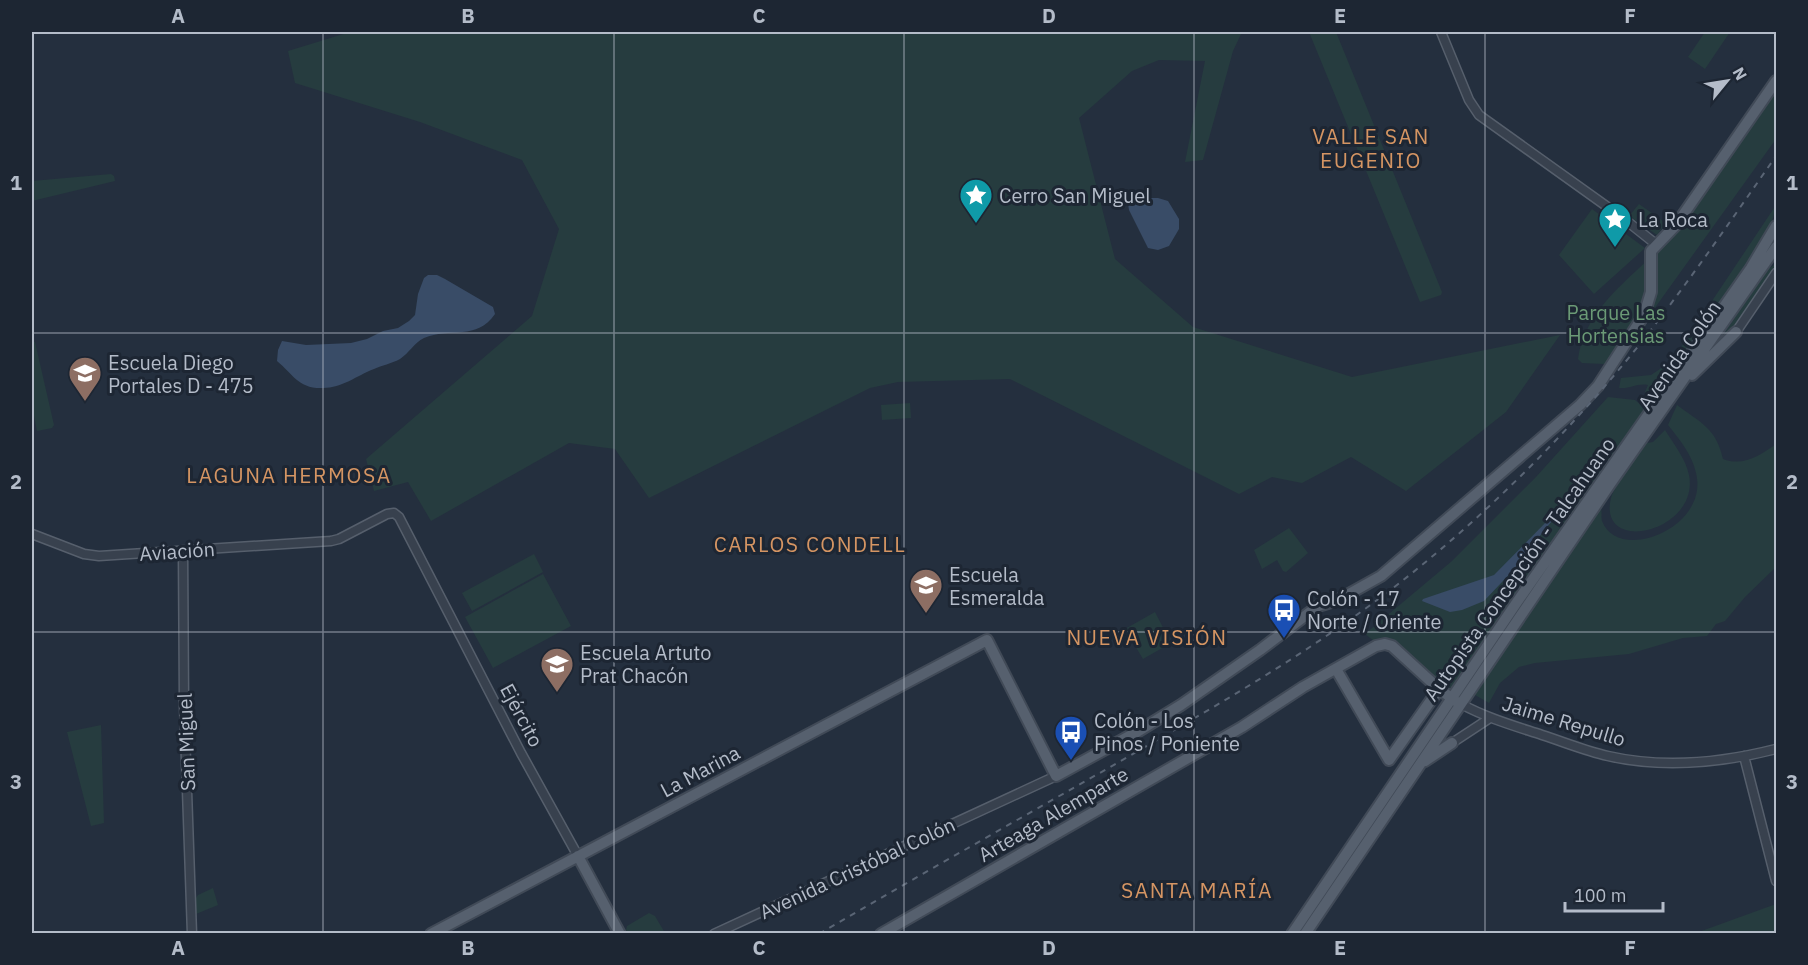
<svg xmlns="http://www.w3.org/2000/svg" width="1808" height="965" font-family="'IBM Plex Sans',sans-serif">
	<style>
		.green { fill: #263c3f }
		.water { fill: #394c67 }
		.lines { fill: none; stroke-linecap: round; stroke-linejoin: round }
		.minor-casing { stroke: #565f6c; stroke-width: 11 }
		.major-casing { stroke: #414a57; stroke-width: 14 }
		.minor { stroke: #38414e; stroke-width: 8 }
		.major { stroke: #56606e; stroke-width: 10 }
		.rail { stroke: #5a6575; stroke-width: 2; stroke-dasharray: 6 6; stroke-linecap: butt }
		.grid { fill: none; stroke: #b4bcc9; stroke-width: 1.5; stroke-opacity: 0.55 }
		.labels { text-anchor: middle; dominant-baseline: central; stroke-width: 6; stroke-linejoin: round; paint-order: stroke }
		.poi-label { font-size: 20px; fill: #b4bcc9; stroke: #1d2633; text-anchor: start }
		.park-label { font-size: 20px; fill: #6b9a76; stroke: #1d2633 }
		.street-label { font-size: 20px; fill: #b4bcc9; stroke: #1d2633 }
		.neighbourhood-label { font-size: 21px; letter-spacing: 1.5px; fill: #d59563; stroke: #1d2633 }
		.neatline { fill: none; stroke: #b4bcc9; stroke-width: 2 }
		.grid-label { font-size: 20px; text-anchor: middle; font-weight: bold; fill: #b4bcc9 }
	</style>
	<rect width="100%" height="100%" fill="#242f3e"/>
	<path class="green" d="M350,32h892l-9,19 -30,109 -18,2 20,-101 -46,-1 -27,11 -53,47 36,141 78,68 159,50 208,-42 -54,77 -100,79 -55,-34 -49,26 -30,-6 -33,17 -229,-115 -112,3 -28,6 -221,110 -34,-49 -46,-6 -138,78 -23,-39 -34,9 -8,-32 166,-143 27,-87 -37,-69 -102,-38 -125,-39 -7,-32z
		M1309,32h27l106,260 -1,3 -21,7z
		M1705,32h25l-25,37 -17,-12z
		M1776,93v46l-137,191 -17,19 -18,15 -22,-1 -4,-4c6,-46 45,-75 76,-105 7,-7 14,-13 20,-20 36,-45 65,-96 102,-141z
		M111,174l3,2 1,5 -83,20v-20z
		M1639,204l27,19 -9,12 -28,-19z
		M1776,205l-6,26 -27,42 -65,91 -19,24 -4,1 -4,11 -6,-8 3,-7c-11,-2 -17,4 -29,3l2,-10 30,-3 21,-14z
		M1592,209l53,39 -51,46 -35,-39z
		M1774,265l2,3 -37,55 -31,34 60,-88z
		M32,341l3,1 19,83 -2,3 -15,3 -5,-25z
		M1608,397l27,3 11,9 -194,278 -4,1 -3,-1 -51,-45 -11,-3 -9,2 -9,-7 87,-73 84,-84z
		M910,403l1,15 -29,2 -1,-15z
		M1677,405c24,18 39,23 46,54 20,8 38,-4 53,-15v123l-31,30 -20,24 -9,3 -9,12 -24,2 -54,16 -94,9 -16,4 -19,16 -11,20 -14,-8 126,-188c1,4 0,10 1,14 16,43 108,7 94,-48 -4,-19 -17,-34 -28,-48z
		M1665,430c8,13 21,29 24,45 11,57 -92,81 -78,23 3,-12 28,-43 36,-55l6,-1z
		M1289,528l19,25 -22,19 -3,-1 -6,-11 -15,9 -8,-19z
		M534,554l9,18 -71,39 -10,-18z
		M543,574l28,52 -78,42 -28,-51z
		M1155,612l16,31 -28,16 -18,-30z
		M101,725l3,98 -13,3 -24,-94z
		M213,888l5,17 -22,9 -1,-15 3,-4z
		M1776,904v29h-80z
		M649,913l6,3 10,17h-37l-2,-3 1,-4z"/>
	<path class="water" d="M1129,195l9,3h20l10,3 11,18v10l-10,17 -11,4 -10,-2 -19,-38 -2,-13z
		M428,275h9l8,4 48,28 2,7c-18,27 -45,13 -71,24 -10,5 -15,15 -24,21 -9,5 -18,6 -26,10 -18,7 -32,19 -51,19 -25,1 -30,-14 -46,-27l1,-11 4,-9 24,4 45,-2 16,-4 16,-8 15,-3 11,-7 6,-6 3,-21 6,-16z
		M1552,516l5,2 -3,1 -9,10 -25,34 -36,38 -22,9 -12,2 -28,-11 1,-2 71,-24z"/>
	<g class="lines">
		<defs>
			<path id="minor" d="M1441,32l28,68 10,15 144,103 34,27
				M1736,332l40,-59
				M32,534l52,20 15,2 232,-15 8,-2 48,-25 7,-1 5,4 122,236 57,103
				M183,550l1,154 8,230
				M1461,704c26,14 54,22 81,31 22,7 44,16 66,21 57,13 113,7 168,-7
				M1452,743l38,-25
				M1744,756l32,125
				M714,934l342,-158"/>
			<path id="major" d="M1692,375l44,-43
				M1336,669l53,91 50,-71
				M1425,761l27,-18
				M578,856l42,78
				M431,934l556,-294 69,136 81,-44 44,-27 79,-55 58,-44 20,-6 43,-24 199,-171 18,-19 46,-71 7,-23v-41l25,-26 100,-144
				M881,934l361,-207 61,-40 73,-41 9,-2 7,2 47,43 18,13
				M1292,934l225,-332 234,-334 25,-42
				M1305,934l305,-450 166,-237"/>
		</defs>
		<use href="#minor" class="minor-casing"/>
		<use href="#major" class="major-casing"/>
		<use href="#minor" class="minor"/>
		<use href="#major" class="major"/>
		<path class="rail" d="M819,934c99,-58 200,-115 300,-172 109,-63 218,-125 315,-207 75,-63 144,-134 206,-211 48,-61 92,-125 136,-188"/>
	</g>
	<path class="grid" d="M323,32v902M614,32v902M904,32v902M1194,32v902M1485,32v902M32,333h1744M32,632h1744"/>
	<defs>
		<symbol id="sight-pin" viewBox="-11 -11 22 30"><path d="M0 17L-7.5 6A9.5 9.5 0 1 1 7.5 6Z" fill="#0f9aa8" stroke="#1d2633"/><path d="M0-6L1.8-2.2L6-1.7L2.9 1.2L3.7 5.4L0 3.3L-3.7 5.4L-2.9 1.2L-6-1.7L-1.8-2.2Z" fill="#fff"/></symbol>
		<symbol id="school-pin" viewBox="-11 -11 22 30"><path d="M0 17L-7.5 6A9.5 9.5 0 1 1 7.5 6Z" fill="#8d6e63" stroke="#1d2633"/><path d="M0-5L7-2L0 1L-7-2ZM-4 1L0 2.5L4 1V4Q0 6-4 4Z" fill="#fff"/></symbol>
		<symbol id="bus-pin" viewBox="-11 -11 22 30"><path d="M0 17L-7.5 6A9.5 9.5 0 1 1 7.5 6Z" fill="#1a4fb4" stroke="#1d2633"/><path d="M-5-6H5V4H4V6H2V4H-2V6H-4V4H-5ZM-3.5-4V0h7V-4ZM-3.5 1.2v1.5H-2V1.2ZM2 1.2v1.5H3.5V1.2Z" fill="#fff"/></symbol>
	</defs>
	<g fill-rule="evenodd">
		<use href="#sight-pin" x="957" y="176" width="38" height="52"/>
		<use href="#sight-pin" x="1596" y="200" width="38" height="52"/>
		<use href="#school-pin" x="66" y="354" width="38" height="52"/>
		<use href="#school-pin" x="907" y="566" width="38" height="52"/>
		<use href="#bus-pin" x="1265" y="591" width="38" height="52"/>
		<use href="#school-pin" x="538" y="645" width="38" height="52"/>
		<use href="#bus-pin" x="1052" y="713" width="38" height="52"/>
	</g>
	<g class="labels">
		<g class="poi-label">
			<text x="999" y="195">Cerro San Miguel</text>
			<text x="1638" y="219">La Roca</text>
			<text x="108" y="362">Escuela Diego<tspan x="108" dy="23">Portales D - 475</tspan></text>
			<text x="949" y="574">Escuela<tspan x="949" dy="23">Esmeralda</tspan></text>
			<text x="1307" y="598">Colón - 17<tspan x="1307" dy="23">Norte / Oriente</tspan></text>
			<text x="580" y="652">Escuela Artuto<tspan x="580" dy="23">Prat Chacón</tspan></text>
			<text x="1094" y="720">Colón - Los<tspan x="1094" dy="23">Pinos / Poniente</tspan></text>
		</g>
		<g class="park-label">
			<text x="1616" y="312">Parque Las<tspan x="1616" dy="23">Hortensias</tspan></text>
		</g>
		<g class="street-label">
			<text transform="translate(1679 355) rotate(-55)">Avenida Colón</text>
			<text transform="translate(177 551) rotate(-4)">Aviación</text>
			<text transform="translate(1519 569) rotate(-55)">Autopista Concepción - Talcahuano</text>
			<text transform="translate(522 715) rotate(62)">Ejército</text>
			<text transform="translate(1564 721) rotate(17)">Jaime Repullo</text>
			<text transform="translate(186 742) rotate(-92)">San Miguel</text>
			<text transform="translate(700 771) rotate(-28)">La Marina</text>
			<text transform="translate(1053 814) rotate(-30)">Arteaga Alemparte</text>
			<text transform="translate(857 868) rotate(-25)">Avenida Cristóbal Colón</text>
		</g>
		<g class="neighbourhood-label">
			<text x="1371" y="136">VALLE SAN<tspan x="1371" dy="24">EUGENIO</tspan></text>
			<text x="289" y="475">LAGUNA HERMOSA</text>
			<text x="810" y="544">CARLOS CONDELL</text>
			<text x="1147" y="637">NUEVA VISIÓN</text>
			<text x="1197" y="890">SANTA MARÍA</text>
		</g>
	</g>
	<rect width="1808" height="965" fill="none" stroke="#1d2633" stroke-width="66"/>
	<g transform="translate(1727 81) rotate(60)" stroke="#1d2633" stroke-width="4.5" paint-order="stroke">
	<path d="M0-4.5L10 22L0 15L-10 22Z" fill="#b4bcc9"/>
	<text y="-9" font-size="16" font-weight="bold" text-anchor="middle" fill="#b4bcc9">N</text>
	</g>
	<path d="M1565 902v9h98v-9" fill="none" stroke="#b4bcc9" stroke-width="3"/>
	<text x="1574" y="902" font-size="18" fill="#b4bcc9" stroke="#1d2633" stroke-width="4.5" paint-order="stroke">100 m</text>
	<rect x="33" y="33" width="1742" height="899" class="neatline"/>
	<g class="grid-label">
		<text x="178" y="23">A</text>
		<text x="468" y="23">B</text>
		<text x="759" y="23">C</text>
		<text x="1049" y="23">D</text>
		<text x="1340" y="23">E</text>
		<text x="1630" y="23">F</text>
		<text x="16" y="190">1</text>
		<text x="1792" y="190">1</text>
		<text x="16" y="489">2</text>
		<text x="1792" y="489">2</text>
		<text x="16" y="789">3</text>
		<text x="1792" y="789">3</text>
		<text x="178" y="955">A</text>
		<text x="468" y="955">B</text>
		<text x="759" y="955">C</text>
		<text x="1049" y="955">D</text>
		<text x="1340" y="955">E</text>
		<text x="1630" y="955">F</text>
	</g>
</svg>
